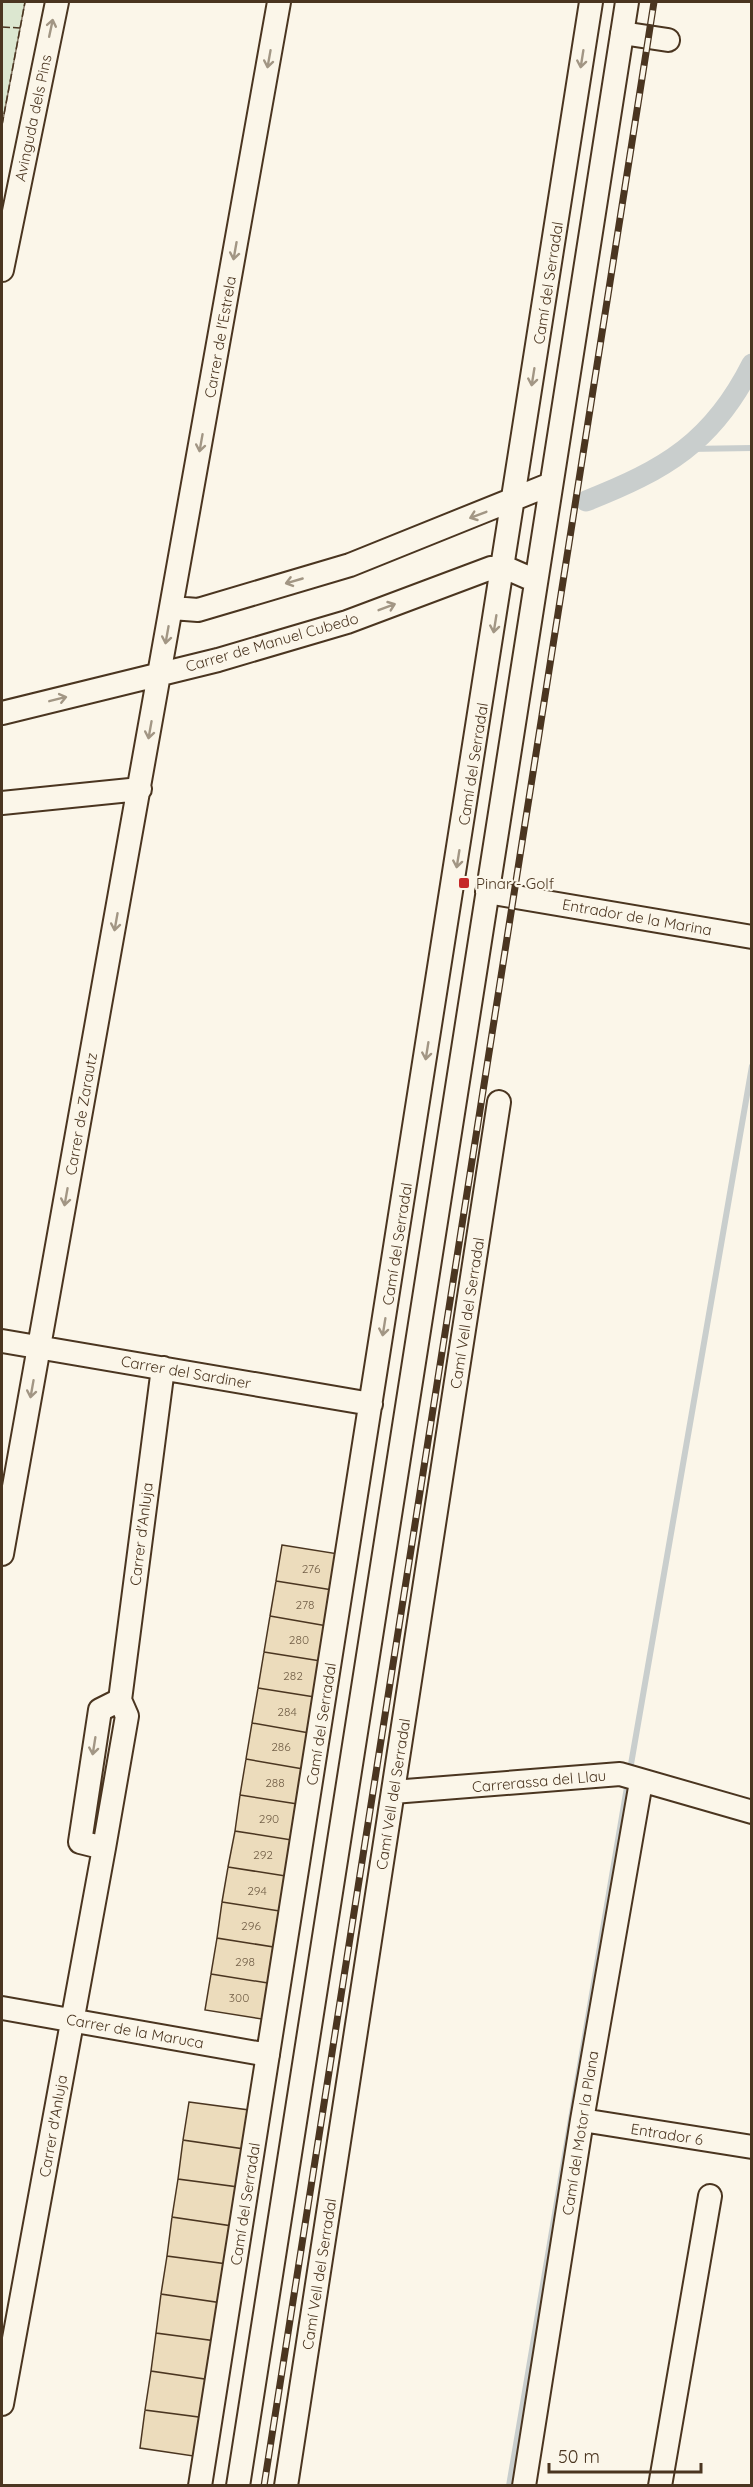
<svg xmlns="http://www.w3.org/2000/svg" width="753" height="2487" font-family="Quicksand,sans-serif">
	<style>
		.green { fill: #dce7d0; stroke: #887966; stroke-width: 1.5 }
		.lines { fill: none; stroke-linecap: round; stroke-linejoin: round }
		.stream { stroke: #c9cecd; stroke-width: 6 }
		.canal { stroke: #c9cecd; stroke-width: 21 }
		.building { fill: #ecdcbc; stroke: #4a3520; stroke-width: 1.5 }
		.minor-casing { stroke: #4a3520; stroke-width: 26 }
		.minor { stroke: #fbf6e9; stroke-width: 22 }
		.rail-casing { stroke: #4a3520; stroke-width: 7 }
		.rail { stroke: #fbf6e9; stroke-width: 4.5; stroke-dasharray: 14; stroke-linecap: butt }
		.fence { stroke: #4a3520; stroke-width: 1.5; stroke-dasharray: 8 3; stroke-linecap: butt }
		.oneway { stroke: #a29684 }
		.poi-dot { fill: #c62828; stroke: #fbf6e9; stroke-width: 2 }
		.labels { text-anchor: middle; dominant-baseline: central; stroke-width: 4.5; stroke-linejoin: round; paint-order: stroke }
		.number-label { font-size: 12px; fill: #725f47 }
		.street-label { font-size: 15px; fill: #4a3520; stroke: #fbf6e9 }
		.poi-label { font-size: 15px; fill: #4a3520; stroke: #fbf6e9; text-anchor: start }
	</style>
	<rect width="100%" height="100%" fill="#fbf6e9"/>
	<path class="green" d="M2,2h23l-23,123z"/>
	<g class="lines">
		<path class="stream" d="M688,449l64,-1
			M630,1770l122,-704
			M509,2486l119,-705"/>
		<path class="canal" d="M586,501c79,-31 127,-59 166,-137"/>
	</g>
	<path class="building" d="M282,1545l63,10 -6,36 -63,-10z
		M276,1581l63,10 -6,36 -63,-11z
		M270,1616l63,11 -6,35 -63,-10z
		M264,1652l63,10 -6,36 -63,-10z
		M258,1688l63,10 -6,36 -63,-11z
		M252,1723l63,11 -6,36 -63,-11z
		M246,1759l63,11 -5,35 -64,-10z
		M240,1795l64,10 -6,36 -63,-10z
		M235,1831l63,10 -6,36 -64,-10z
		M228,1867l64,10 -6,35 -64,-10z
		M222,1902l64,10 -6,36 -63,-10z
		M217,1938l63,10 -6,36 -63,-10z
		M211,1974l63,10 -6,36 -63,-10z
		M189,2102l60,8 -5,39 -61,-9z
		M183,2140l61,9 -6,38 -60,-8z
		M178,2179l60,8 -6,39 -60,-9z
		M172,2217l60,9 -5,38 -60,-8z
		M167,2256l60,8 -5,39 -61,-9z
		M161,2294l61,9 -6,38 -60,-8z
		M156,2333l60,8 -5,39 -60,-9z
		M151,2371l60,9 -5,38 -61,-8z
		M145,2410l61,8 -6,39 -60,-9z"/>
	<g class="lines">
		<defs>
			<path id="minor" d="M622,33l46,7
				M2,270l55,-268
				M172,608l26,2 152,-45 201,-81
				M2,713l216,-53 129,-38 144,-54 13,-1 32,14
				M2,803l138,-14
				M487,892l265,45
				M2,1341l369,63
				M2,1554l277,-1552
				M120,1700l-20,10 -20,132 24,6 23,-132 -7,-16 43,-332
				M393,1792l227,-18 132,38
				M2,2008l266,47
				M582,2120l170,27
				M2,2404l102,-556
				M200,2486l391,-2484
				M238,2486l389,-2484
				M286,2486l213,-1384
				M524,2486l58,-366 59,-338
				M660,2486l50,-290"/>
		</defs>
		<use href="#minor" class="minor-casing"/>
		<use href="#minor" class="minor"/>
		<defs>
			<path id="rail" d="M264,2486l390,-2484"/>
		</defs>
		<use href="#rail" class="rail-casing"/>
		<use href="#rail" class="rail"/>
		<path class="fence" d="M2,27l18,1
			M2,125l23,-123"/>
	</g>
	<defs><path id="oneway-shaft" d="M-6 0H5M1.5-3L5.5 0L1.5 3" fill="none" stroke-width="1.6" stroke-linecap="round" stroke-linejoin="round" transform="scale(1.5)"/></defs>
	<g class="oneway">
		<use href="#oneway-shaft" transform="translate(51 28) rotate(-78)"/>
		<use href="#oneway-shaft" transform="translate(269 59) rotate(100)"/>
		<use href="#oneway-shaft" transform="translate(582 59) rotate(99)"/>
		<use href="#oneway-shaft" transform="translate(235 251) rotate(100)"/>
		<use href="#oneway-shaft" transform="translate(533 377) rotate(99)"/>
		<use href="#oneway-shaft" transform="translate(201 443) rotate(100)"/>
		<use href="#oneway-shaft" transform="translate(478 515) rotate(159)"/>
		<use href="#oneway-shaft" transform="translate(294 581) rotate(164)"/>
		<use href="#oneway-shaft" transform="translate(387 607) rotate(-21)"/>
		<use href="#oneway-shaft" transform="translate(495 624) rotate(99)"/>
		<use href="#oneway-shaft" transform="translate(167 635) rotate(100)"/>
		<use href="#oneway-shaft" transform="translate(58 699) rotate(-14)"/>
		<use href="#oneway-shaft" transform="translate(150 730) rotate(100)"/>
		<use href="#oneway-shaft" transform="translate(458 859) rotate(99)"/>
		<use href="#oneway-shaft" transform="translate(116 922) rotate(100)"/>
		<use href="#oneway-shaft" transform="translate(427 1051) rotate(99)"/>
		<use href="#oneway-shaft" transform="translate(66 1197) rotate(100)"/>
		<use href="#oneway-shaft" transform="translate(384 1327) rotate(99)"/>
		<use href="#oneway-shaft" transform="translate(32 1389) rotate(100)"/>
		<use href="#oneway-shaft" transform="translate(94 1746) rotate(99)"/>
	</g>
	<rect class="poi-dot" x="458" y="877" width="12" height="12" rx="3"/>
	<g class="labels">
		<g class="number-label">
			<text x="311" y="1568">276</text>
			<text x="305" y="1604">278</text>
			<text x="299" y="1639">280</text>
			<text x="293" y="1675">282</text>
			<text x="287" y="1711">284</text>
			<text x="281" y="1746">286</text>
			<text x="275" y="1782">288</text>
			<text x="269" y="1818">290</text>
			<text x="263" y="1854">292</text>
			<text x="257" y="1890">294</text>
			<text x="251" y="1925">296</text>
			<text x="245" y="1961">298</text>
			<text x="239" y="1997">300</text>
		</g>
		<g class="street-label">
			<text transform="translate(33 118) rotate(-78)">Avinguda dels Pins</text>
			<text transform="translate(548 283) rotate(-81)">Camí del Serradal</text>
			<text transform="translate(220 337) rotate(-80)">Carrer de l'Estrela</text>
			<text transform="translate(272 642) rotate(-16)">Carrer de Manuel Cubedo</text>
			<text transform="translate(473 764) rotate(-81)">Camí del Serradal</text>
			<text transform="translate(637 917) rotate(10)">Entrador de la Marina</text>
			<text transform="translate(81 1114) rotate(-80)">Carrer de Zarautz</text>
			<text transform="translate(397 1244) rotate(-81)">Camí del Serradal</text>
			<text transform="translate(467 1313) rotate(-81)">Camí Vell del Serradal</text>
			<text transform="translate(186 1372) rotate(10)">Carrer del Sardiner</text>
			<text transform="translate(141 1534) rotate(-83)">Carrer d'Anluja</text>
			<text transform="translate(321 1724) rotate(-81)">Camí del Serradal</text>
			<text transform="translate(539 1781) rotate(-5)">Carrerassa del Llau</text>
			<text transform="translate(393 1794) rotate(-81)">Camí Vell del Serradal</text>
			<text transform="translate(135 2031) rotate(10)">Carrer de la Maruca</text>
			<text transform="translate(53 2126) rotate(-80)">Carrer d'Anluja</text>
			<text transform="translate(580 2133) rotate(-81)">Camí del Motor la Plana</text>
			<text transform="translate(667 2134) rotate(9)">Entrador 6</text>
			<text transform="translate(245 2204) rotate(-81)">Camí del Serradal</text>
			<text transform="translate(319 2274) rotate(-81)">Camí Vell del Serradal</text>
		</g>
		<g class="poi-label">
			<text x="476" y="883">Pinar - Golf</text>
		</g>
	</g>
	<rect width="753" height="2487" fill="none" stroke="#4a3520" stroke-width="6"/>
	<path d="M549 2463v9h152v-9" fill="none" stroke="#4a3520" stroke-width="3"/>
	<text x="558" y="2463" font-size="18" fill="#4a3520" stroke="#fbf6e9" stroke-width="4.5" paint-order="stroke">50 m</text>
</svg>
